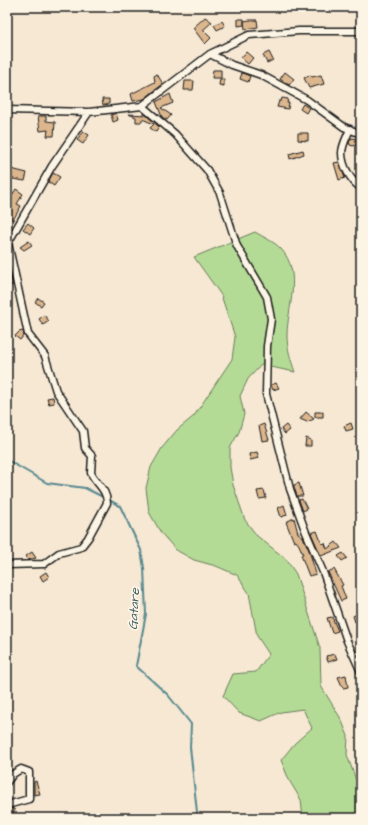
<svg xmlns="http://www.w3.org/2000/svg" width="368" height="825" font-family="'Architects Daughter',sans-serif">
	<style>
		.green { fill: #b4db96; stroke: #687c59 }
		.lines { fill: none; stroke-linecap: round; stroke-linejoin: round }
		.stream { stroke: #58888f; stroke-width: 2 }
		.building { fill: #dcb68d; stroke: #1c1c1c }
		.street-casing { stroke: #1c1c1c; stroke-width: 9 }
		.street { stroke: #fcf5e5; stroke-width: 6 }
		.labels { text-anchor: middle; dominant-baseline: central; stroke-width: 3.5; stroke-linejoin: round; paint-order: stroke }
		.water-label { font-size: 13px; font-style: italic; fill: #3f5b5f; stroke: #fcf5e5 }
	</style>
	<rect width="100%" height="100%" fill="#f6e8d3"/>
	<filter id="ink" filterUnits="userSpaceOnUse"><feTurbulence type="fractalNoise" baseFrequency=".025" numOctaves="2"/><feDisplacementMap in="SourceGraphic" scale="8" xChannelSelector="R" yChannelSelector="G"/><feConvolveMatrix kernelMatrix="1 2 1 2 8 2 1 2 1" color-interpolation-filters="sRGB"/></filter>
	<g filter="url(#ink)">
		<path class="green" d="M255,232c8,5 20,10 26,17 22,24 6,59 6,87 0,12 4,25 8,36l-34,-7 -13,14 -8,17 4,18 -5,18 -9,16v19l3,18 12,35 12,16 29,23 10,15 24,74 1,38 20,33 7,17 -1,19 13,36 1,27h-58l-2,-18 -12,-20 -8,-20 14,-17 17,-15 -9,-19 -22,3 -20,9 -22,-8 -16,-17 10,-22 23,-2 13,-18 -12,-18 -8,-43 -12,-18 -21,-9 -22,-6 -18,-10 -15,-17 -12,-21 -3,-24 5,-21 11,-19 15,-18 17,-14 38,-57 3,-22 -14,-42 -27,-38z"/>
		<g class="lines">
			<path class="stream" d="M7,460l40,23 38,5 20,10
				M109,500l11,6 21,44 3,18 2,46 -10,52 32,29 23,29 -1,23 7,65 -2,6"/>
		</g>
		<path class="building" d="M205,17l7,5 -9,8 8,8 -6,6 -12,-16z
			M238,19h6v6l-6,1z
			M250,20h7l1,7 -13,2 -1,-8z
			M222,21l3,5 -8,4 -3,-5z
			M246,52l7,6 -5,6 -7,-6z
			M269,52l4,8 -6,3 -4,-8z
			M213,70h8v8h-9z
			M285,72l9,7 -5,6 -9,-6z
			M242,73l8,3 -2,6 -8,-3z
			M157,74l6,10 -19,15 -11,2 -2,-7 24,-12 -1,-6z
			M311,75l1,2 9,-2 3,9 -15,4 -5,-10z
			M220,79h4v7l-5,-1z
			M185,81h9l-1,9h-9z
			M170,94l3,9 -12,5 10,7 -4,5 -5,-3 -6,-15z
			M282,98l6,1 -1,4h2l-1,6 -11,-2 2,-6h2z
			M102,99h7v5l-6,1z
			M303,104l6,4 -3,5 -6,-4z
			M116,113l2,7 -5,2 -2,-7z
			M7,114l4,1 1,8 -5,1z
			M128,114l18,1 13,12 -3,5 -6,-4 4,-4 -12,-5v3h-6v-5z
			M38,116h8v5l9,1 -1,14h-7l1,-6 -8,1z
			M83,131l6,4 -6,9 -6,-4z
			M298,133h10v8l-10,-1z
			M349 142a4 4 0 1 1 8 0a4 4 0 1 1-8 0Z
			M303,150l1,4 -14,5 -1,-5z
			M339,162l6,16 -6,2 -5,-17z
			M7,168l20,5 -2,8 -18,-3z
			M53,173l7,4 -6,9 -6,-4z
			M16,189l7,5 -6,10 4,2 -8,14 -6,-5 2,-3 -2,-2v-7z
			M28,223l6,5 -4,6 -7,-5z
			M29,241l3,4 -8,5 -4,-3z
			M7,278h4l2,7 -6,1z
			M38,298l6,4 -3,4 -6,-4z
			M44,315l5,6 -6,4 -4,-6z
			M23,331l1,4 -4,5 -5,-4 4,-4z
			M276,383l3,5 -6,2 -2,-5z
			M53,397l1,6 -5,1 -2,-6z
			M306,412l8,7 -7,3 -7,-3z
			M315,412h8v5h-8z
			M351,423l2,6 -7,2 -2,-5z
			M264,424l5,16 -7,1 -3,-15z
			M286,425l4,5 -5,4 -4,-5z
			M306,438l5,2v6h-6z
			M257,452l2,6 -9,2 -1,-6z
			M299,483l4,13h-6l-3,-8v-3z
			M264,490l2,8 -7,1 -2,-8z
			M302,499l5,10 -4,2 -4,-11z
			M284,505l3,10 -6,2 -3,-9z
			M294,518l4,15 5,4 6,13 7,24 -7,2 -8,-21 2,-1 -4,-9 -3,-4 -2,1 -8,-20z
			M317,531l5,13 3,-1 2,6 9,-7 5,6 -20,8 -10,-23z
			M32,552l4,6 -8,2 -2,-4z
			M343,553l4,5 -5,3 -4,-5z
			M334,569l9,16 -2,1 5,13 -5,2 -13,-29z
			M46,572l3,5 -6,4 -3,-5z
			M357,614l3,6 -5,2 -2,-6z
			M332,617l6,14 -6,2 -5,-15z
			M335,654l2,5 -9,3 -2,-6z
			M346,675l2,12 -5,1 -5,-11z
			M36,781l4,13 -6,1v-13z
			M12,808l3,2 -5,7 -3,-2v-6z"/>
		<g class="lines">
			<defs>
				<path id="street" d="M210,54l22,11 29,10 46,25 37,27 17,7
					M142,106l33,28 32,36 13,23 17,53 30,51 4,22 -4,27 -1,48 24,95 15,41 18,42 24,69 14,31
					M7,110l82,2 53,-6 68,-52 39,-19 50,-4h62
					M350,129c-3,8 -8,16 -8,24 0,13 9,28 19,35
					M7,565l37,-1 15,-11 22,-6 7,-9 19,-35c0,-14 -11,-19 -16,-30l1,-17 -7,-8 -2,-17 -27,-40 -11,-35 -17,-22 -20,-91 44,-77 37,-54
					M7,782l6,-8 8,-5 8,3v27l-22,6"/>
			</defs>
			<use href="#street" class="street-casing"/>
			<use href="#street" class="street"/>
		</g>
	</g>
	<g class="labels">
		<g class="water-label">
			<text transform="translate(134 609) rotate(-87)">Gatare</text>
		</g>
	</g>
	<rect width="368" height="825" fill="none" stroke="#fcf5e5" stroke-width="24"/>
	<rect x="12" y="12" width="344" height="801" fill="none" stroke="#1c1c1c" stroke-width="1.5" filter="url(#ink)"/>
</svg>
